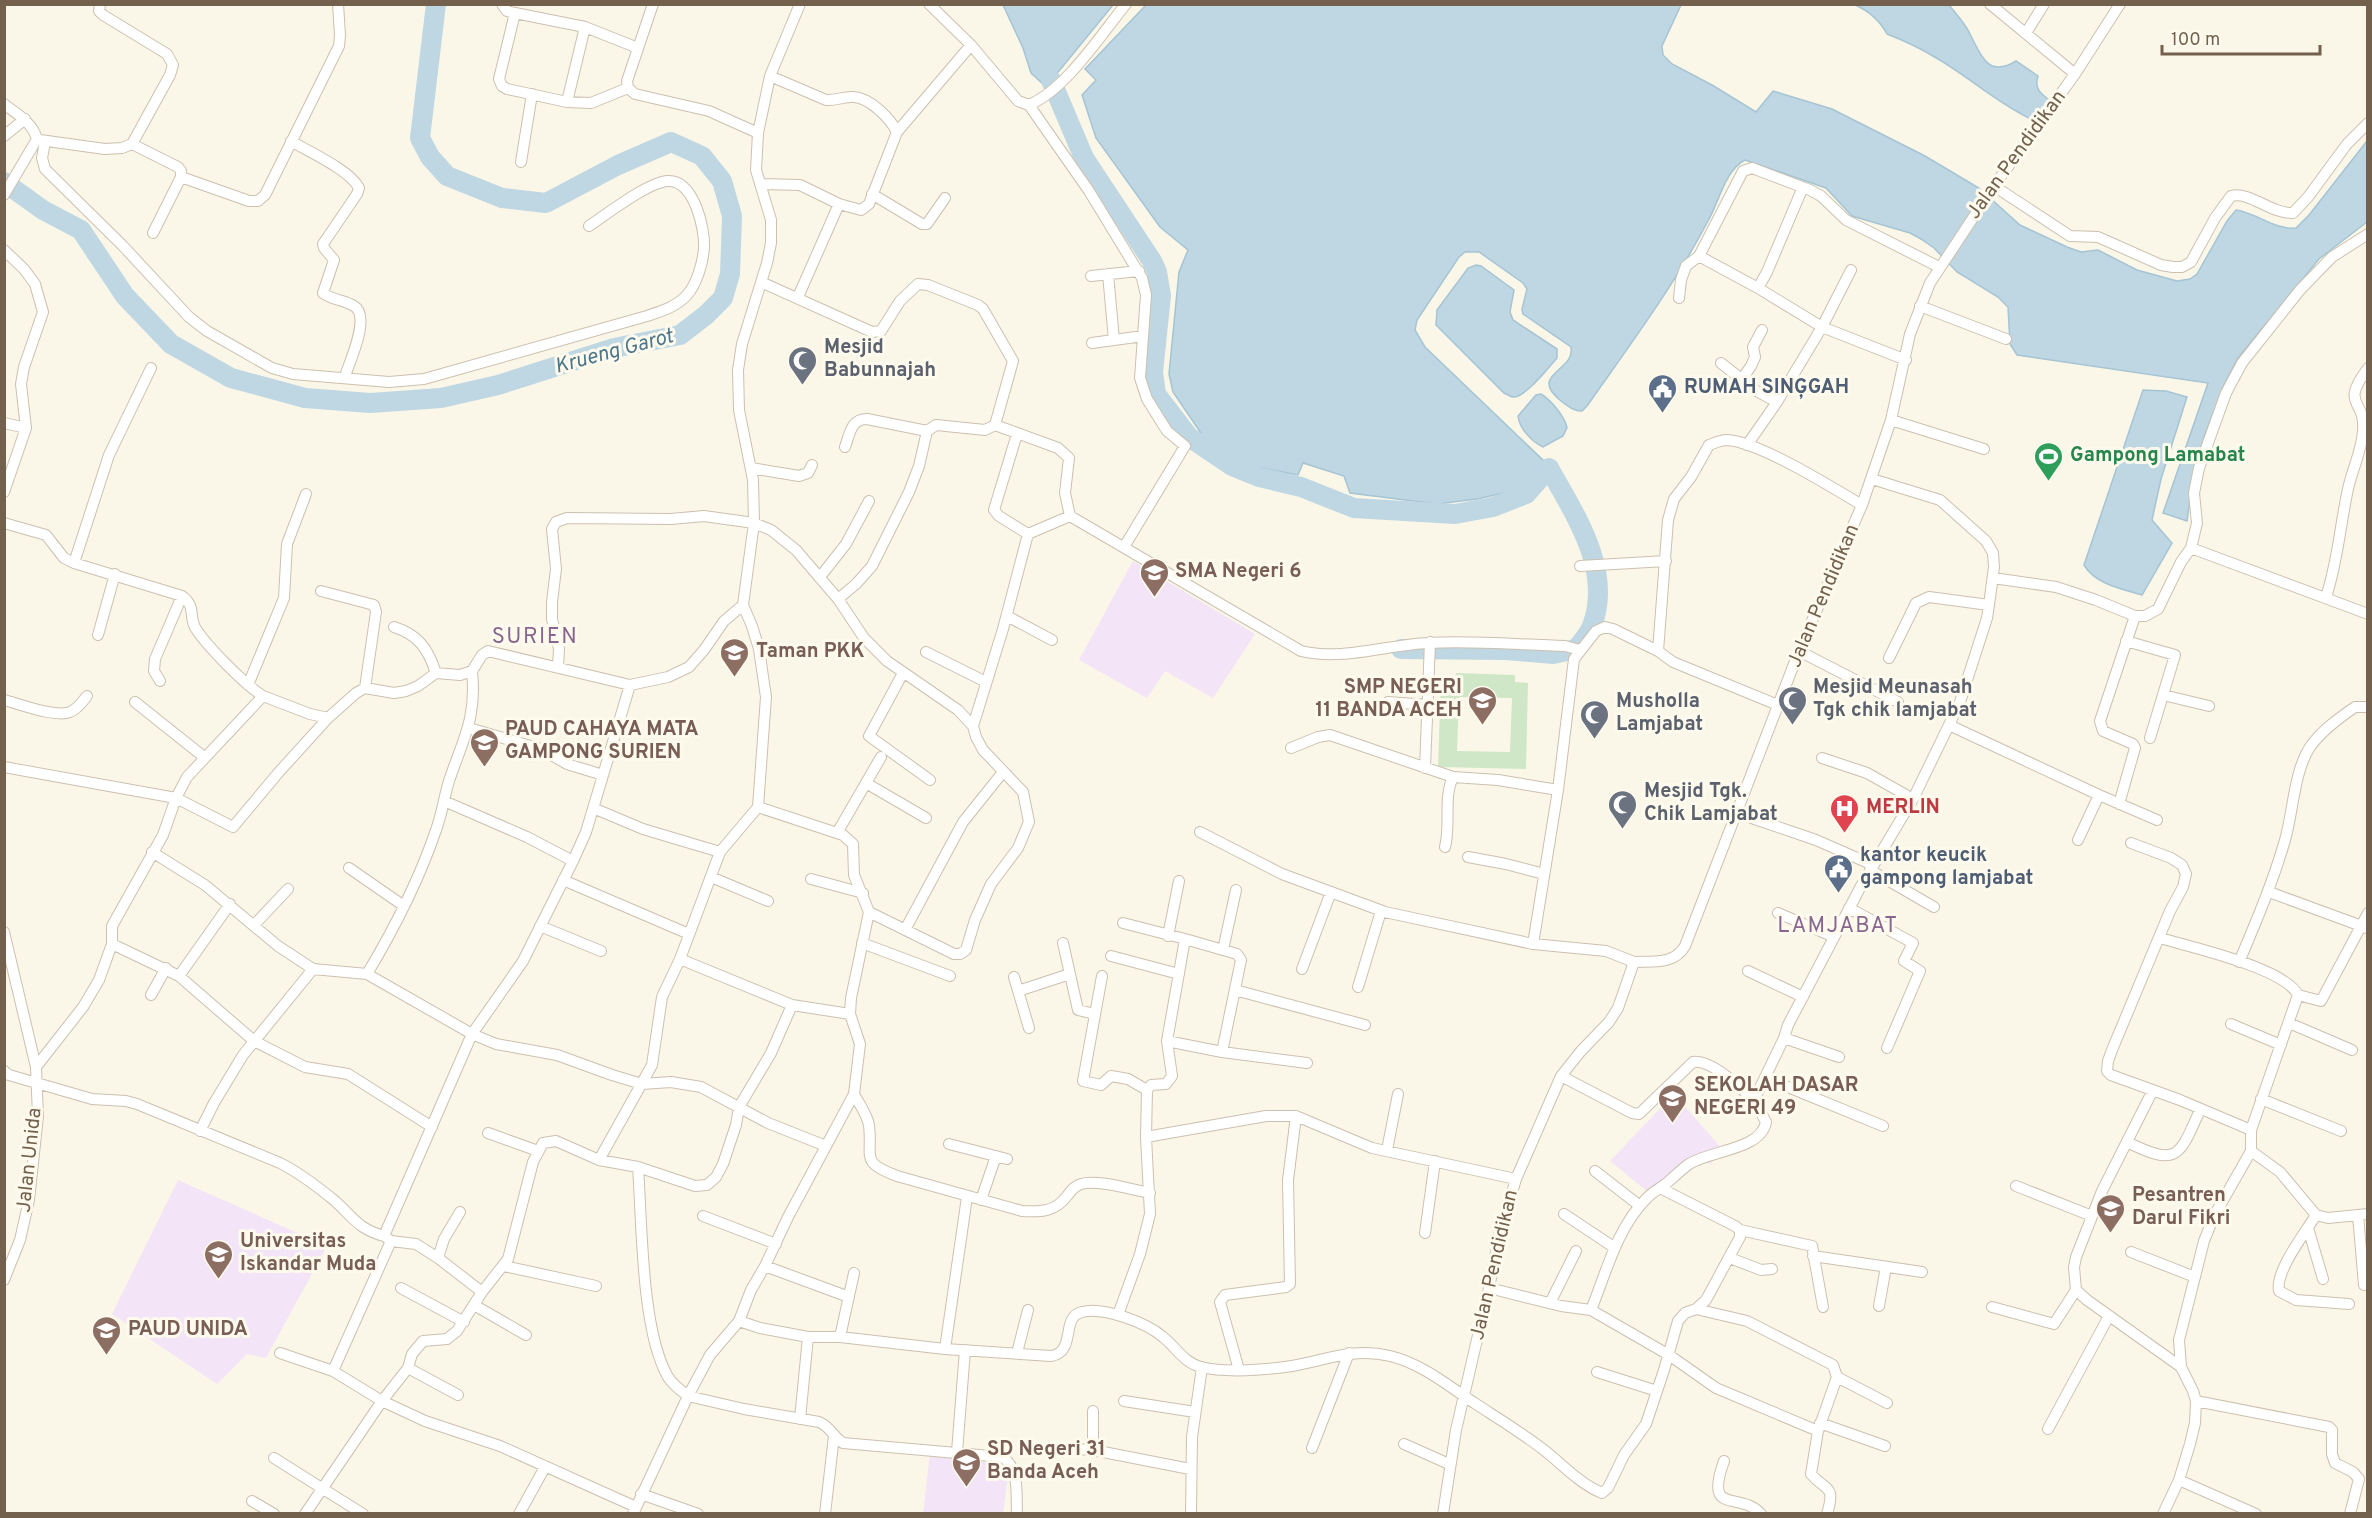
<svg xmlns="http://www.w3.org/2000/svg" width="2372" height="1518" font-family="Overpass,sans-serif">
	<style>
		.education { fill: #f3e4f7 }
		.green { fill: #cfe7c7; fill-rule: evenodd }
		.water { fill: #bed7e3; stroke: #a5c4d4; stroke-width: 1.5 }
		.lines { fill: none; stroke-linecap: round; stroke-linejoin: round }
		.river { stroke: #bed7e3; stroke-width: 20 }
		.minor-casing { stroke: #ccc0af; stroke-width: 12 }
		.minor { stroke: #fff; stroke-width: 10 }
		.labels { text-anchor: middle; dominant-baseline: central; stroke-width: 6; stroke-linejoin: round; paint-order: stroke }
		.street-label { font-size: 20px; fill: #73614e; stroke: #fefaee }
		.worship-label { font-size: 20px; font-weight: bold; fill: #5b616d; stroke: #fefaee; text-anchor: start }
		.service-label { font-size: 20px; font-weight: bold; fill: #4e5e75; stroke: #fefaee; text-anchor: start }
		.leisure-label { font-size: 20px; font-weight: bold; fill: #27864d; stroke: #fefaee; text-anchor: start }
		.education-label { font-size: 20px; font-weight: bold; fill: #785e54; stroke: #fefaee; text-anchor: start }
		.health-label { font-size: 20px; font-weight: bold; fill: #be3a42; stroke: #fefaee; text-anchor: start }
		.water-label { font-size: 21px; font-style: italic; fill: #4c768a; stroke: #fefaee }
		.quarter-label { font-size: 22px; letter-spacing: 1.5px; fill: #88668e; stroke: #fefaee }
	</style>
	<rect width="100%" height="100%" fill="#fbf7e8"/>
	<path class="education" d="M1133,561l122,73 -42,64 -48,-27 -18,27 -68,-38z
		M1674,1094l50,57 -14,13 -11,-9 -51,37 -38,-31z
		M178,1180l149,66 -61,112 -19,-4 -30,30 -105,-70z
		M930,1453l80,10 -7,50 -80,1z"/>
	<path class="green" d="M1456,673l59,2v7l13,1 -2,86 -88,-2 3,-87h14zM1459,697l53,1 -2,54 -53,-1z"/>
	<path class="water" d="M1003,5h110l-54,66 -15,14 -13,-12 -8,-25z
		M1146,5h535l-19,41 1,9 9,9 40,21 44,27 17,-21 59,18 93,47 54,32 41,37 47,22 14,5 17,-2 39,20 40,11 13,-2 7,-5 30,-53 9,-11c21,3 38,20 60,18l13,-13 58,-74v81l-48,37 -81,99 -14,27 -20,52 -10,34 -7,50 -24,-8 45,-130 -191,-28 -7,-11 -2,-37 -10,-10 -41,-25 -23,-24 -13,-9 -11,-6 -58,-17 -26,-28 -81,-28c-20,10 -26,42 -37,61 -34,65 -79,125 -121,185l-5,5c-9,0 -14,-5 -21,-10 -34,-27 15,-30 10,-54l-48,-33 -1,-5 5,-20 -4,-6 -44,-31h-14l-6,5 -42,63 -2,10 10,17 120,115 -15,25 -53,12 -40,5 -87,-11 -6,-17 -41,-13 -5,12 -67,-13 -20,-14 -38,-56 -4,-18 10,-102 9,-22 -28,-23 -64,-89 -14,-43 14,-15 -11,-11z
		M1855,5h94c7,9 15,17 20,27 11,21 18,47 47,29l22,15c-4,12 2,17 11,24l-14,18h-6c-33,-16 -60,-41 -91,-59 -16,-10 -33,-18 -51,-25 -7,-13 -18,-23 -32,-29z
		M1476,265l5,1 33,24 -4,22 3,8 44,29v9c-8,9 -32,40 -44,39 -3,0 -6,-3 -9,-4l-68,-68 1,-15 31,-42z
		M2143,390l23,1 21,6 -26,82 -9,41 20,23 -30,52c-20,-6 -47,-11 -58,-30z
		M1541,394c11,7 24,23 26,34l-4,8 -20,11c-11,-5 -24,-19 -25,-31l18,-21z"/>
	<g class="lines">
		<path class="river" d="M1051,80l33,78 68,103 5,11 4,24 -8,76 3,22 33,43 43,29 27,11 42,10 53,21 101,6 38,-7 33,-13 23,-26c26,47 64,102 43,158 -3,8 -10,16 -16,23l-23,5 -48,-4 -104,-1
			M4,182l39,28 38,20 44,66 46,48 60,34 74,20 65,5 71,-5 57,-13 116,-37 66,-13 26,-20 17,-17 7,-24 2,-58 -10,-35 -20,-25 -31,-14 -53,23 -72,38 -44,-5 -55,-22 -17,-19 -10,-19 16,-134"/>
		<defs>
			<path id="minor" d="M100,4l-1,7 4,4 64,39 6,11 -3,10 -38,69 46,23 3,4v6l-28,56
				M502,4l5,7 8,2 -16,66 3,7 5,3 60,13 24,1 37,-15
				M653,4l-26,77 1,7 7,6 74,17 49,22
				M929,4l42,41 47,56 11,4c37,-16 71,-69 97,-101
				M1990,4l85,70
				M515,13l70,14 53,21
				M2026,33l18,-29
				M770,76l56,24c10,1 18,-4 28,-3 16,1 36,21 43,35
				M567,102l18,-75
				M4,104c14,11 28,18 33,35l-33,56
				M1029,105l60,86 53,87 4,17 -6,83 7,21 20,32 18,15 -61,101
				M4,136l21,-17
				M40,140l65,9 17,-1 10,-4
				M291,141c18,11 59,29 68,47l-2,6 -34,50 1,4 10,12 -11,33c9,7 21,7 31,13 17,10 -4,55 -9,70
				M45,142l-3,16 3,11 78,77 66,71 18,14 65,37 21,6 96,8 35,-3 223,-63c15,-5 29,-9 40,-21 10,-11 16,-33 17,-47 1,-20 -10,-68 -36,-67 -20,1 -61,33 -79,45
				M521,162l11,-68
				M181,177l68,24h9l7,-6 74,-149 1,-11 -2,-31
				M760,184l40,1 39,19 22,6 8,-6 28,-72 74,-87
				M1994,186l76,50 28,1 63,28 12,2h9l9,-5 24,-44 16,-22c19,-5 40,18 62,17l15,-16 39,-53 21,-21
				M872,194l50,30h5l18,-26
				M4,250l20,19 11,15 8,28 -19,55 -3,17 5,44 -22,64
				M1699,256l59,32 64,39 29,-57
				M1108,274l6,66
				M1091,276l48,-5
				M761,282l111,50 9,-1 19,-30 18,-17 10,1 50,20 5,4 30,52 -18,64
				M1758,288l9,-16 36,-85
				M798,297l41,-93
				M1679,298l2,-18 5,-14 13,-10 44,-85 9,-3 58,22 11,6 25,24 93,47
				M1920,306l86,33
				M1092,343l51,-7
				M1721,363l19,15v4l37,20
				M1740,382l11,-16 4,-9 -2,-10 9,-17
				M1891,420l93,29
				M4,423l22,5
				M1017,434l-23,76 5,6 29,18
				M1747,445l30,-43 45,-75 84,33
				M845,447c5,-14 6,-28 22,-28l60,12 9,-6 49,5 10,-5 63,23 11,10 -4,35 5,23 231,135c41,10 85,-6 127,-8 45,-3 92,2 137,3l15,4
				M751,468l48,8 9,-3 4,-8
				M4,523l42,12 18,23 10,5 108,33c15,11 6,21 14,33 11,17 49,56 67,67
				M2191,548l177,66
				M74,563l35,-108 42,-87
				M1580,566l86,-5
				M820,577l26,-33 23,-43
				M1993,578l63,9 40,13 39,16h10l13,-7 23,-47 10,-14 6,-25 -3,-30 5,-25 27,-75 16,-30 58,-73 32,-33 36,-23
				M321,591l53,14 2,7 -11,76
				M2326,597c12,-36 14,-72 22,-108 4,-19 14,-39 15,-58 3,-33 -24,-24 5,-63
				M838,599l18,-15 16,-18 37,-74 10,-26 8,-35
				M1007,616l45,24
				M394,627c25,8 34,22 42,46
				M98,635l17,-61
				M2126,641l49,14 -25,83
				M1658,651l10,-131 6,-21 17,-22 18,-32c6,-2 11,-5 18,-5 33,2 104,47 135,65
				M1799,651l99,51
				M926,652l60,30
				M1889,658l27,-55 13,-6 60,8
				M558,667l1,-18 -7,-30v-17l4,-33 -4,-40 4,-7 11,-4 104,1 33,-3 50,7 17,7 25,20 42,49 26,39 23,23 71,49 15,16 3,11 7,13 40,42 6,30 -11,26 -27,36 -16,36 -9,30 -6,4h-6l-85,-42
				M903,673l-34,63 61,44
				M160,681l-6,-10 1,-12 27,-63
				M248,685l36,-87 3,-54 19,-50
				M2163,695l46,11
				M4,700c16,4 52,18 66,12 8,-3 12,-10 17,-16
				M135,702l69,55
				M1388,702l39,3
				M1949,725l150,70 58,25
				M973,726l30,-97 25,-95 42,-18
				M469,728l72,21 26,15 36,11
				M1291,748l27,-11 12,-2 123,42
				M1822,758l45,15 46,26
				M4,767l172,31 57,29 46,-55 49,-54
				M1425,768l5,-126
				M866,783l60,35
				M444,801l83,36 46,24
				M2119,804l16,-56 -2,-4 -30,-13 -3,-10 35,-105
				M593,808l50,21 77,23
				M1737,813l79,27 57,25
				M1200,832l82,42 103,38 148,32
				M837,833l44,-76
				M2078,840l21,-45
				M2131,843l40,15 11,7 4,9 -3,13 -13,24 -58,139 -4,11 -1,10 4,4 69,25 71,30
				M1445,847c6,-23 -2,-49 8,-70l45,3 60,10
				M152,852l53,33 73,61 35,23 54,5 105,60 24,10 61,11 55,20 30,9 29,-2 30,5 67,36 58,23
				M1468,857l38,7 38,10
				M349,868l55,38
				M1870,870l64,37
				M711,877l57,24
				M811,879l52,14
				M563,880l126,54
				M2269,892l98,36
				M1849,908l64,35 -9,18 16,10 -33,77
				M1778,913l56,24
				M1123,923l62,16 -18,102 5,35 -6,8 -15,1 -4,5 -1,47
				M254,925l34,-36
				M540,926l61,25
				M906,928l57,-106 40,-50
				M4,932l32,135 2,49 -9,84 -9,40 -16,40
				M1168,936l11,-55
				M2160,938c30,9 125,30 138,57l-47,135v21l-37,65 -10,25 -25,99 2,27
				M862,943l88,33
				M1063,943l15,67 17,4
				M112,944l67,32 75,65 51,26 43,7 84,53
				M1223,950l13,-60
				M1111,956l68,18
				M680,959l112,46 58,9
				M1634,962l-28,-11 -73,-7 25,-154 16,-131 22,-28 9,-4 8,2 45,22 15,11 107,44
				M2239,962c17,-40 34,-80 46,-122 8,-27 9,-69 25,-93 11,-16 29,-29 45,-40h13
				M1302,969l29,-77
				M1748,971l55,26
				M367,974c27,-45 52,-94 69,-144 6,-16 8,-33 13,-49 14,-42 28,-63 23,-110
				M179,976l51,-72
				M1102,976l-19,105 18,4 10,-9 17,3 19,11
				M1014,977l15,51
				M1358,987l23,-76
				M1235,990l130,35
				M1018,991l52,-17
				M151,995l15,-27
				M2298,995l23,6 47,-88
				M2289,1023l63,27
				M2231,1024l50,21
				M1784,1038l55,19
				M1167,1041l55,11 19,-92 -4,-6 -52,-15
				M1222,1052l85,11
				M36,1067l47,-60 16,-27 13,-36v-18l51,-91 13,-37 11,-21 76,-81 47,18 18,4 28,-25 9,-5 29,5 12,-2 12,-5 18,-13 24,2 12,-4 10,-16 6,-4 142,34 38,-8 21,-10 15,-17 20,-29 19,-16
				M4,1071l5,4 83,24 34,2 11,3 143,59c20,10 38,24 55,38 18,16 23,28 49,35
				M1561,1076l71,37 7,1 54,-52c19,-3 47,26 61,38l30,-62 4,-13 73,-139 52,-87 36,-74 11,-23 27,-84 2,-13 5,-38 -1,-14 -7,-12 -46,-41 -68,-21
				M1766,1078l117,48
				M2153,1090l-51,101 -26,66 -2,10 2,23 11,10 94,67 12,24 3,10 -1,22 -5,21 -11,36 -16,34
				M854,1094c5,10 13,20 15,31 4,33 -10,37 28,51l125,35c19,1 33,1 45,-15 4,-5 7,-10 14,-12 17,-5 51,6 69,9
				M2261,1099l80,32
				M200,1131l14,-28 29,-48 70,-86
				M488,1133l50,18
				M2127,1142c51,25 52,15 73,-32
				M949,1144l58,15
				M1387,1150l11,-56
				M2251,1151l29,21 36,43 12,3 40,-4
				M599,1160l53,-95 10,-68 18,-38 40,-107 38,-45 8,-110 -7,-48 -7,-23 -9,-21 11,-82 -1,-43 -14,-70 -1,-40 4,-26 25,-81 4,-20v-23l-15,-50 2,-37 12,-57 30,-72
				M638,1167c4,55 3,163 30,210 5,8 12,13 20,19l56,13 75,13c12,5 14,15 24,21l159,14c18,10 14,39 15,57
				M1595,1171l45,35
				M2016,1186l76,30
				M981,1200l15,-44
				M1564,1214l51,34
				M2316,1215c-11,18 -41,56 -37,76l17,9 53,4
				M2358,1215l6,70
				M703,1216l73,28
				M2308,1228l15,51
				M1740,1230l72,16 11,61
				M1425,1233l10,-72
				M391,1241l25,3 22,14 44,34
				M2131,1252l64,25
				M1813,1256l109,16
				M438,1258l6,-19 16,-27
				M1730,1258l31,12 11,-1
				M504,1266l92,20
				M765,1266l84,31
				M401,1288l63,34
				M1489,1288l72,18 30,4 78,45 47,33 102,43 -7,43c15,18 25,10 16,40
				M1550,1303l26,-52
				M474,1305l52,30
				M1879,1306l7,-39
				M1992,1307l62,17 22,-34
				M1696,1309l51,12 86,44 4,12 -19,54
				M1591,1310c15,-37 26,-82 55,-111 6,-7 15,-11 22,-17 7,-6 14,-13 21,-18 22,-14 72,-14 77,-42l-12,-22
				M1118,1315l22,-61 10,-40 -4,-77 120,-21h30l76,32 144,31
				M739,1321l21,7 48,9h32l105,12 106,7c26,-4 9,-39 31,-44 21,-6 65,11 81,25 13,10 21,26 38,30 24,6 66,3 91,-1 35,-6 62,-19 98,-10 33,8 58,30 86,48 23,15 46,29 68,46 18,14 36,34 58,43l6,-5 16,-33 22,-31 18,-54 14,-49 7,-8 11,-4 10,-9 34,-63v-7l-5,-4 -75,-38
				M840,1337l14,-64
				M945,1349l22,-152
				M280,1353l53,18 49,30 43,20 75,25 136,61
				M1017,1353l11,-43
				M408,1368l50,27
				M1239,1370l-19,-68 5,-7 61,-8 4,-3 -2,-104 8,-64
				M333,1371l58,-130 -7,-5 88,-202 51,-73 50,-100 13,-29 44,-147
				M1597,1372l60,19
				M1837,1377l50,26
				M1124,1401l71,11
				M2196,1401l133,26 3,3v24l3,9 18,9 6,7 -9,35
				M800,1419l8,-82
				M1820,1423l65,23
				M2048,1429l61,-113
				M1404,1444l45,20
				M1059,1448l34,2 97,19
				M1312,1448l37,-95
				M1093,1450v-39
				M957,1452l8,-102
				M274,1458l89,56
				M1724,1461c-20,56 15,29 37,53
				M2179,1480l77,34
				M641,1494l57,20
				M252,1501l22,13
				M305,1514l77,-113 26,-33 4,-14 11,-13 24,-2 10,-8 25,-39 26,-33 25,-97 10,-19 13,-2 43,19 39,7 57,19 12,-1 9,-8 7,-13 13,-39 3,-18 32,-54 21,-48
				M519,1514l26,-47
				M633,1514l55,-118 22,-41 29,-34 12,-31 14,-24 23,-49 66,-123 6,-50 -10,-30 1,-16 18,-86 -15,-37 -1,-31 -10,-9 -85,-28
				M825,1514l9,-78
				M1191,1514l1,-77 10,-70
				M1443,1514l13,-84 33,-142 11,-56 16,-53 45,-103 20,-25 28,-29 9,-14 16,-46c19,-1 40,3 51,-16l114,-295 63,-146 29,-85 19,-86 20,-51 64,-97 81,-112 45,-70"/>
		</defs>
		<use href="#minor" class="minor-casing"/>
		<use href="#minor" class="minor"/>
	</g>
	<defs>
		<symbol id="mosque-pin" viewBox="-11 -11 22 30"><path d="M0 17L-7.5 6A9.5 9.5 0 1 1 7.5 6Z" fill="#6b7280" stroke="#fefaee"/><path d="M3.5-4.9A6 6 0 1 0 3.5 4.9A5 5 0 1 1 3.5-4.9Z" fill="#fff"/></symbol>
		<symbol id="civic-pin" viewBox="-11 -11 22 30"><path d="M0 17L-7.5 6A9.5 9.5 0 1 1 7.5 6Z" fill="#5c6f8a" stroke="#fefaee"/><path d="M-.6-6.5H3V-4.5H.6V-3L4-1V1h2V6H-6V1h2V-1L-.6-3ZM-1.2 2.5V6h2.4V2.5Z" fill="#fff"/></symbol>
		<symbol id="stadium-pin" viewBox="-11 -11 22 30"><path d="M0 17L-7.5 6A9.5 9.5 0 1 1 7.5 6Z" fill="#2e9e5b" stroke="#fefaee"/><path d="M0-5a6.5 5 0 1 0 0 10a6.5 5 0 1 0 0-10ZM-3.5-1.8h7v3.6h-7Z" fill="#fff"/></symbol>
		<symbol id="school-pin" viewBox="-11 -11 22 30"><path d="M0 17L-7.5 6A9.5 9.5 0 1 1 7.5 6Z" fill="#8d6e63" stroke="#fefaee"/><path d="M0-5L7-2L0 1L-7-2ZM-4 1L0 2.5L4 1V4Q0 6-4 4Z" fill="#fff"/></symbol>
		<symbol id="hospital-pin" viewBox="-11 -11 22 30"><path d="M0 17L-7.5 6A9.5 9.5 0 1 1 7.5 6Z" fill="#e0444e" stroke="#fefaee"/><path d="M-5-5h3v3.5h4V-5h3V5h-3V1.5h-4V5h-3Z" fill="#fff"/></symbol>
		<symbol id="university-pin" viewBox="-11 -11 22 30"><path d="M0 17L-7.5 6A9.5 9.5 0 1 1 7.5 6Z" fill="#8d6e63" stroke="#fefaee"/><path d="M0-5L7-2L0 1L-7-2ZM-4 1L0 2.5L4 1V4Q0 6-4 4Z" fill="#fff"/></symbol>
	</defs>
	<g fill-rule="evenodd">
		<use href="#mosque-pin" x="786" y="344" width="33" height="45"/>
		<use href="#civic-pin" x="1646" y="372" width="33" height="45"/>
		<use href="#stadium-pin" x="2032" y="440" width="33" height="45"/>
		<use href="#school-pin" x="1138" y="556" width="33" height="45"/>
		<use href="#school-pin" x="718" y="636" width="33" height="45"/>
		<use href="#school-pin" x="1466" y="684" width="33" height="45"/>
		<use href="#mosque-pin" x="1776" y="684" width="33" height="45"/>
		<use href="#mosque-pin" x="1578" y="698" width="33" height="45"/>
		<use href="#school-pin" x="468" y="726" width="33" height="45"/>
		<use href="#mosque-pin" x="1606" y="788" width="33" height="45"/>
		<use href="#hospital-pin" x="1828" y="792" width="33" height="45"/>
		<use href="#civic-pin" x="1822" y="852" width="33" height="45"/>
		<use href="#school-pin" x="1656" y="1082" width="33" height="45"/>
		<use href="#school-pin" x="2094" y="1192" width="33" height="45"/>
		<use href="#university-pin" x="202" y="1238" width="33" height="45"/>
		<use href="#school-pin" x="90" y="1314" width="33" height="45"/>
		<use href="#school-pin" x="950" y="1446" width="33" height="45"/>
	</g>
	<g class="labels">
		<g class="street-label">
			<text transform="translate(2017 155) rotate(-54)">Jalan Pendidikan</text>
			<text transform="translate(1824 596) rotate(-67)">Jalan Pendidikan</text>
			<text transform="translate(30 1160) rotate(-84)">Jalan Unida</text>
			<text transform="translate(1495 1265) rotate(-77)">Jalan Pendidikan</text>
		</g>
		<g class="worship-label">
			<text x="824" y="348">Mesjid<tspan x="824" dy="23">Babunnajah</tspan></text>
			<text x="1813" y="688">Mesjid Meunasah<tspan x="1813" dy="23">Tgk chik lamjabat</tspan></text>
			<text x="1616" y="702">Musholla<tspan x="1616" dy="23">Lamjabat</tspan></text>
			<text x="1644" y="792">Mesjid Tgk.<tspan x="1644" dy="23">Chik Lamjabat</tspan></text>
		</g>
		<g class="service-label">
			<text x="1684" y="388">RUMAH SINĢGAH</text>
			<text x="1860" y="856">kantor keucik<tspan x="1860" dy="23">gampong lamjabat</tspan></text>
		</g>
		<g class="leisure-label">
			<text x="2070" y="456">Gampong Lamabat</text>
		</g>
		<g class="education-label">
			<text x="1175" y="572">SMA Negeri 6</text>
			<text x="756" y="652">Taman PKK</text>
			<text x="1462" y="688" text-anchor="end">SMP NEGERI<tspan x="1462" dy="23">11 BANDA ACEH</tspan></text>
			<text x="505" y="730">PAUD CAHAYA MATA<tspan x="505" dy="23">GAMPONG SURIEN</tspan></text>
			<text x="1694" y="1086">SEKOLAH DASAR<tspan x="1694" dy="23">NEGERI 49</tspan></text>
			<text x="2132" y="1196">Pesantren<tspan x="2132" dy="23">Darul Fikri</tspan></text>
			<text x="240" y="1242">Universitas<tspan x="240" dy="23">Iskandar Muda</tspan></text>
			<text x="128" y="1330">PAUD UNIDA</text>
			<text x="987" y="1450">SD Negeri 31<tspan x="987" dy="23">Banda Aceh</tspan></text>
		</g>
		<g class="health-label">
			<text x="1866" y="808">MERLIN</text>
		</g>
		<g class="water-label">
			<text transform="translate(614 352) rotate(-15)">Krueng Garot</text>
		</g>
		<g class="quarter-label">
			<text x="535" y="637">SURIEN</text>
			<text x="1838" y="926">LAMJABAT</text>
		</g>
	</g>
	<rect width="2372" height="1518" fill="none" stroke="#73614e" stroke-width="12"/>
	<path d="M2162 45v9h158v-9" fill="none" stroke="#73614e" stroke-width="3"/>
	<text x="2171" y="45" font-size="18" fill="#73614e" stroke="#fefaee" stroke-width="4.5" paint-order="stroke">100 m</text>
</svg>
